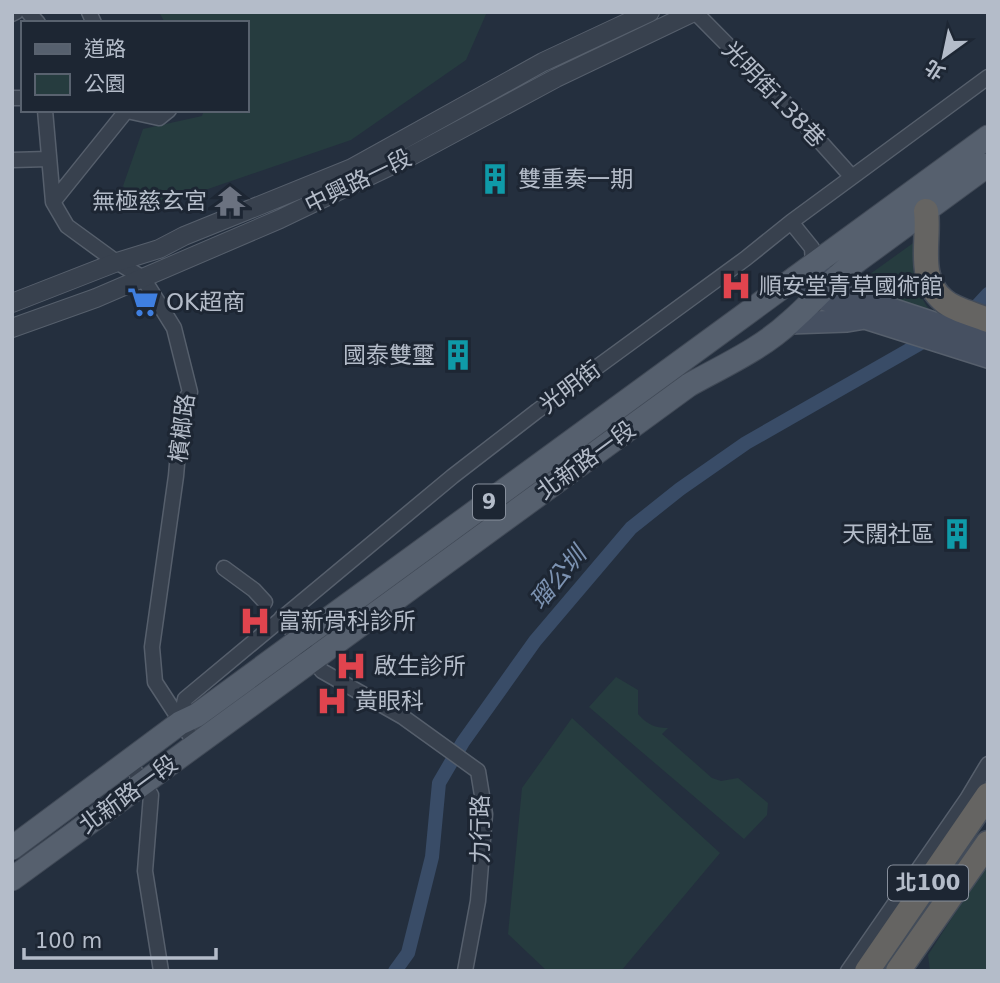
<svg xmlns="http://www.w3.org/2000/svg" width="1000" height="983" font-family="'DejaVu Sans','Noto Sans TC',sans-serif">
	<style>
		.green { fill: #263c3f }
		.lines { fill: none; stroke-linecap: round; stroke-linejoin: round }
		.canal { stroke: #394c67; stroke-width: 14 }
		.minor-casing { stroke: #565f6c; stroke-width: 17 }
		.tertiary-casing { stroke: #565f6c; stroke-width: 20 }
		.secondary-casing { stroke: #565f6c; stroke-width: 24 }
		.primary-casing { stroke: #414a57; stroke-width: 25 }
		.trunk-casing { stroke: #434c59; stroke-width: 27 }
		.minor { stroke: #38414e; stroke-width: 14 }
		.tertiary { stroke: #38414e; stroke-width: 18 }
		.secondary { stroke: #465061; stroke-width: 21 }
		.primary { stroke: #56606e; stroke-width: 23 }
		.trunk { stroke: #656462; stroke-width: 24 }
		.labels { text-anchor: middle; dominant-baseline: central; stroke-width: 6; stroke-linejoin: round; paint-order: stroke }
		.shield { fill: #1d2633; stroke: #878f9c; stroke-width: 2 }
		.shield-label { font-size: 21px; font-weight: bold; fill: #b4bcc9 }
		.street-label { font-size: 23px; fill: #b4bcc9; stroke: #1d2633 }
		.poi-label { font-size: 23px; fill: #b4bcc9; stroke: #1d2633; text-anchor: start }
		.water-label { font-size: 24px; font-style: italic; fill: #7c92b1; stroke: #1d2633 }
	</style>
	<rect width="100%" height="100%" fill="#242f3e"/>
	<path class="green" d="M159,12h328l-21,48 -115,80 -207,71 -21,-25 20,-57 59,-13 2,-6h43v-87h-82z
		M916,241c-7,28 -2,48 15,71l-79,-25z
		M616,677l22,13v24c9,10 16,14 30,14l-6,6 50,44 9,3 17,-3 30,25 -1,12 -23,24 -155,-132z
		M572,718l148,135 -99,118h-74l-39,-37 14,-146z
		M988,862v109h-58l-2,-16z"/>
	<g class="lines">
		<path class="canal" d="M976,307l12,-13
			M395,971l13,-18 24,-96 7,-74 24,-41 72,-101 96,-113 49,-39 66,-46 175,-100"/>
		<defs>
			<path id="minor" d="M28,12l10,11
				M89,12l5,11
				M695,12l95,96 62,69
				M12,14l4,-2
				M12,98h11
				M45,110l8,92 14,24 48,35 28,17 31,50 16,64 -8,13 -6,71 -24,171 3,35 41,63
				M127,111l32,7 10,-8
				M12,160l36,-1
				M53,202l74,-92
				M791,222l21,26 1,16
				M224,568l30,22 11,12
				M282,617l40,54 81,46 75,54 7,43 -7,87 -13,70
				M180,723l5,-24 268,-223 84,-65 208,-152 46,-37 197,-145
				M128,761l23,34 -6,76 16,100
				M848,971l119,-172 21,-35"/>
			<path id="tertiary" d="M12,303l105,-41 42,-13 25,-13 168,-68 191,-106 107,-50
				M12,328l84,-30 184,-79 131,-63 145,-78 138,-66"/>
			<path id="secondary" d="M820,271l10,11 19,13 139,46
				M795,278l20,18 37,14 13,8 123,39
				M789,323l58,-2 18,-3"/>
			<path id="primary" d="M12,848l168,-125 17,-8 791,-578
				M12,879l677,-494c34,-19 72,-36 101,-63 21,-18 38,-39 60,-56l138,-101"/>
			<path id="trunk" d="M926,211c4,29 -10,66 17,89 11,10 31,14 45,20
				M867,971l121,-176
				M898,971l90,-128"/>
		</defs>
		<use href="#minor" class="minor-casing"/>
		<use href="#tertiary" class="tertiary-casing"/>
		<use href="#secondary" class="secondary-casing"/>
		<use href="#primary" class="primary-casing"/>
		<use href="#trunk" class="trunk-casing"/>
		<use href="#minor" class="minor"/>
		<use href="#tertiary" class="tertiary"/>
		<use href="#secondary" class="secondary"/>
		<use href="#primary" class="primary"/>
		<use href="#trunk" class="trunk"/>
	</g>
	<defs>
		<symbol id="building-bare" viewBox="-9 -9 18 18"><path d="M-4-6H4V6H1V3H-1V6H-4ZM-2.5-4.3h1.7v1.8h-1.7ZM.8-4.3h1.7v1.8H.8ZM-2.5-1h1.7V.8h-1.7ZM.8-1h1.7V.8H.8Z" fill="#0f9aa8" stroke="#1d2633" stroke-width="2.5" paint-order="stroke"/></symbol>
		<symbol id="temple-bare" viewBox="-9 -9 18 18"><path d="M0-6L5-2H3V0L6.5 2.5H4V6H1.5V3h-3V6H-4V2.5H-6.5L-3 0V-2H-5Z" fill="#6b7280" stroke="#1d2633" stroke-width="2.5" paint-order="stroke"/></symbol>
		<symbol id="hospital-bare" viewBox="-9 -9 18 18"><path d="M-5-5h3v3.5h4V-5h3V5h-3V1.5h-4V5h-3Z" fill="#e0444e" stroke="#1d2633" stroke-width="2.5" paint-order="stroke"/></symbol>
		<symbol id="supermarket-bare" viewBox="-9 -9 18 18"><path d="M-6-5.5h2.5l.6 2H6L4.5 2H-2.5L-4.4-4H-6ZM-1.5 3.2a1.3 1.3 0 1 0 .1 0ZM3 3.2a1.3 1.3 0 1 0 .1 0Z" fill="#3f7fe0" stroke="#1d2633" stroke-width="2.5" paint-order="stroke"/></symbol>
	</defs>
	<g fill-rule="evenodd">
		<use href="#building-bare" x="473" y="157" width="44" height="44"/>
		<use href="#temple-bare" x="208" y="179" width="44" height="44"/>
		<use href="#hospital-bare" x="714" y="264" width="44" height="44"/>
		<use href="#supermarket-bare" x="121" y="280" width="44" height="44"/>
		<use href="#building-bare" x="436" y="333" width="44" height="44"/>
		<use href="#building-bare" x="935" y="512" width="44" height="44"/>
		<use href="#hospital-bare" x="233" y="599" width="44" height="44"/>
		<use href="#hospital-bare" x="329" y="644" width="44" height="44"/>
		<use href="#hospital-bare" x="310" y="679" width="44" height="44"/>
	</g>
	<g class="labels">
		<g class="shield">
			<rect x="473" y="484.5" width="32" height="35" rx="5"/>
			<rect x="888" y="865.5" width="80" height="35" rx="5"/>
		</g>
		<g class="shield-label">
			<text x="489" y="502">9</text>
			<text x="928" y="883">北100</text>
		</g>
		<g class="street-label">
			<text transform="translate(774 94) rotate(46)">光明街138巷</text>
			<text transform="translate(358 181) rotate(-26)">中興路一段</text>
			<text transform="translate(570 387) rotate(-37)">光明街</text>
			<text transform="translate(182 428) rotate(-83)">檳榔路</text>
			<text transform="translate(586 460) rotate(-36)">北新路一段</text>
			<text transform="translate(128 794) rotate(-36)">北新路一段</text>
			<text transform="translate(480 829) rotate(-90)">力行路</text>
		</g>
		<g class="poi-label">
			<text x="518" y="179">雙重奏一期</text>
			<text x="207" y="201" text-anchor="end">無極慈玄宮</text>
			<text x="759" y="286">順安堂青草國術館</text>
			<text x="166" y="302">OK超商</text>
			<text x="435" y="355" text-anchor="end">國泰雙璽</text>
			<text x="934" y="534" text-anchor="end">天闊社區</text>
			<text x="278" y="621">富新骨科診所</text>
			<text x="374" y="666">啟生診所</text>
			<text x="355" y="701">黃眼科</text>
		</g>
		<g class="water-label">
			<text transform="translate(558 578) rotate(-50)">瑠公圳</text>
		</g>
	</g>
	<rect width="1000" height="983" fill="none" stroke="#b4bcc9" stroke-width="28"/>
	<rect x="21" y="21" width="228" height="91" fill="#1d2633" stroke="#59626f" stroke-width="2"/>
	<rect x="35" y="44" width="35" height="10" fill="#56606e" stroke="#59626f" stroke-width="2"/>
	<text x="84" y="56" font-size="21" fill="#b4bcc9">道路</text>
	<rect x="35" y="74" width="35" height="21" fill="#263c3f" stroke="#59626f" stroke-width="2"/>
	<text x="84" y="91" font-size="21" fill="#b4bcc9">公園</text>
	<g transform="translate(944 56) rotate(213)" stroke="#1d2633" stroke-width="5" paint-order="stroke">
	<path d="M0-5L12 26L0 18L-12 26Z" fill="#b4bcc9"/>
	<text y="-10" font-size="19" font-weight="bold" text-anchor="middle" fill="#b4bcc9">北</text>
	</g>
	<path d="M24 948v10h192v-10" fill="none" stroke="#b4bcc9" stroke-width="3.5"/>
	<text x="35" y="948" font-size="21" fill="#b4bcc9" stroke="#1d2633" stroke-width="5" paint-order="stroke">100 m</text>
</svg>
